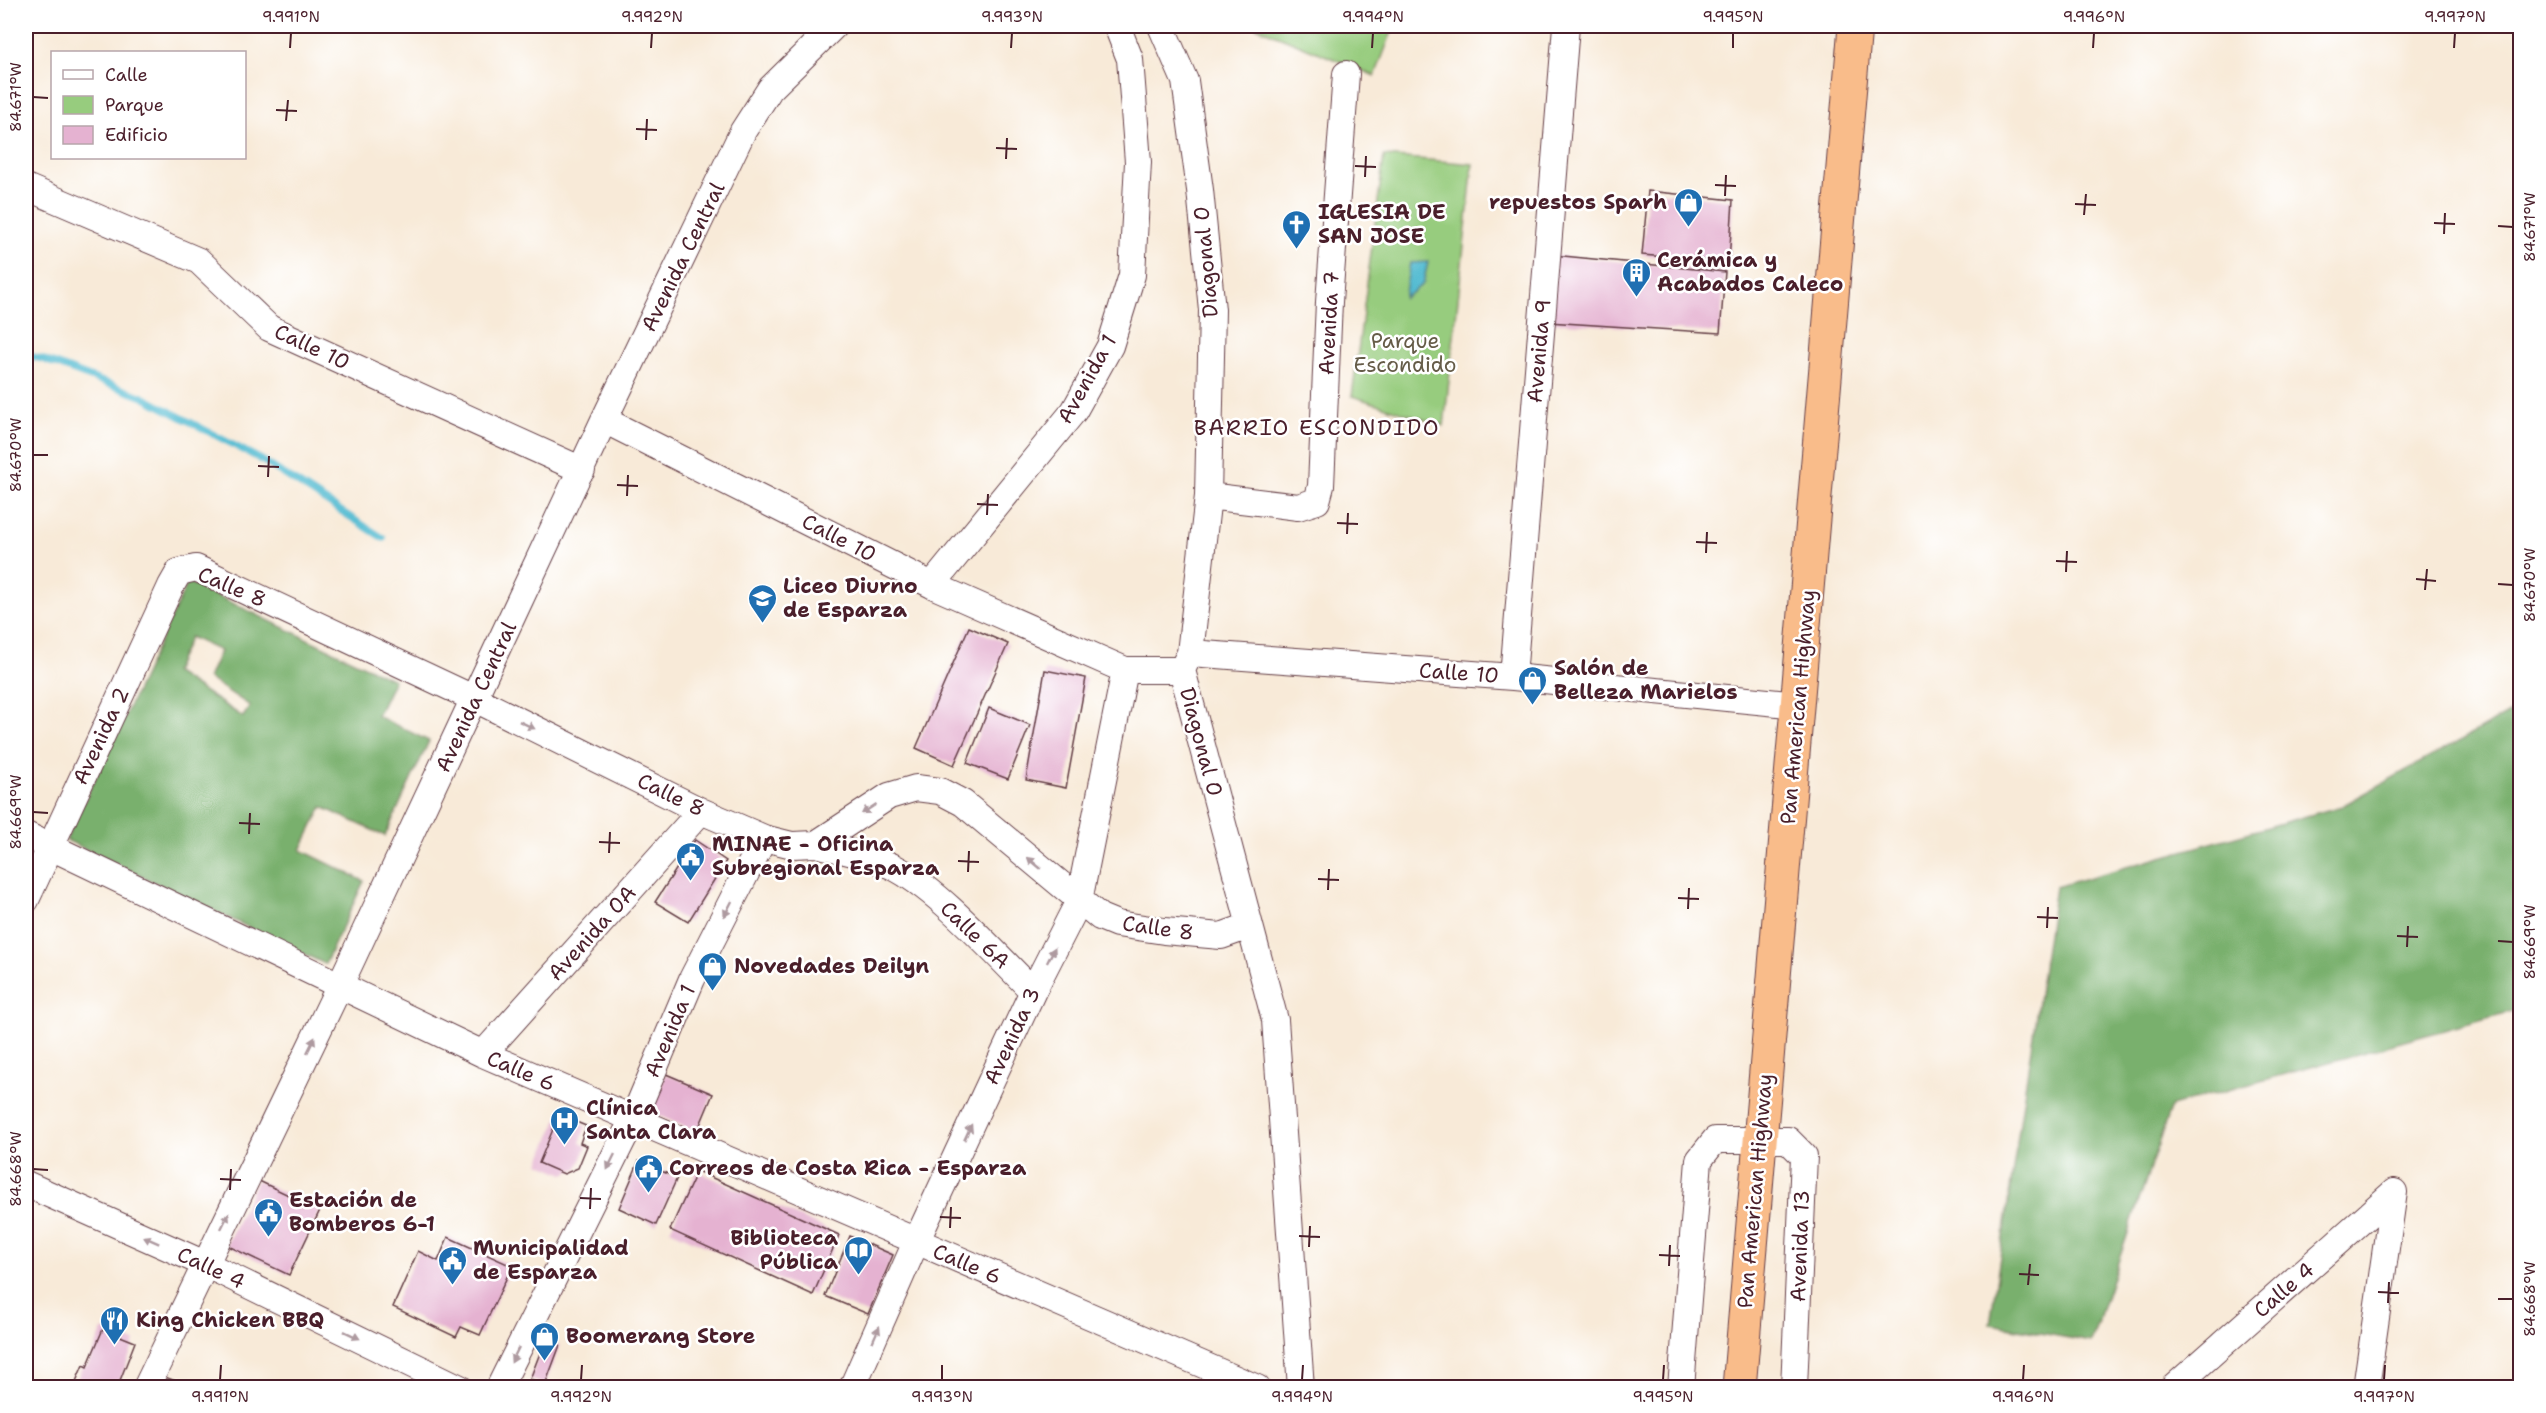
<svg xmlns="http://www.w3.org/2000/svg" width="2546" height="1413" font-family="'Shantell Sans',sans-serif">
	<style>
		.green { fill: #97cc7e; stroke: #707654; stroke-width: 1.5 }
		.forest { fill: #79b06d; stroke: #62684c; stroke-width: 1.5; fill-rule: evenodd }
		.water { fill: #53bbd1; stroke: #4e6d7e; stroke-width: 1.5 }
		.lines { fill: none; stroke-linecap: round; stroke-linejoin: round }
		.stream { stroke: #53bbd1; stroke-width: 7 }
		.building { fill: #e5b2d1 }
		.minor-casing { stroke: #643d45; stroke-width: 28 }
		.highway-casing { stroke: #643d45; stroke-width: 35 }
		.minor { stroke: #fff; stroke-width: 26 }
		.highway { stroke: #f9bc8a; stroke-width: 33 }
		.oneway { fill: #ae9aa0 }
		.ticks { fill: none; stroke: #4a1f2b; stroke-width: 2 }
		.labels { text-anchor: middle; dominant-baseline: central; stroke-width: 5; stroke-linejoin: round; paint-order: stroke }
		.poi-label { font-size: 21px; font-weight: bold; fill: #4a1f2b; stroke: #fff; text-anchor: start }
		.street-label { font-size: 21px; fill: #4a1f2b; stroke: #fff }
		.park-label { font-size: 21px; fill: #655c48; stroke: #fff }
		.neighbourhood-label { font-size: 22px; letter-spacing: 1.5px; fill: #4a1f2b; stroke: #fff }
		.neatline { fill: none; stroke: #4a1f2b; stroke-width: 2 }
		.ticks-label { font-size: 15px; text-anchor: middle; fill: #4a1f2b }
	</style>
	<rect width="100%" height="100%" fill="#fff"/>
	<filter id="ink" filterUnits="userSpaceOnUse"><feTurbulence type="fractalNoise" baseFrequency=".0167" numOctaves="2"/><feDisplacementMap in="SourceGraphic" scale="12" xChannelSelector="R" yChannelSelector="G"/><feConvolveMatrix kernelMatrix="1 2 1 2 8 2 1 2 1" color-interpolation-filters="sRGB"/></filter>
	<filter id="wash" filterUnits="userSpaceOnUse"><feTurbulence type="fractalNoise" baseFrequency=".008" numOctaves="4" result="noise"/><feDisplacementMap in="SourceGraphic" scale="24" xChannelSelector="R" yChannelSelector="G"/><feGaussianBlur stdDeviation="1.35" result="paint"/><feColorMatrix in="noise" values="0 0 0 0 0 0 0 0 0 0 0 0 0 0 0 0 0 1.4 0 .05"/><feComposite in="paint" operator="in"/></filter>
	<g filter="url(#wash)">
		<rect width="100%" height="100%" fill="#f8ead8"/>
		<path class="green" d="M1254,26h140l-19,50z
			M1384,156l89,8 -29,262 -92,-30z"/>
		<path class="forest" d="M188,582l206,98 -17,36 52,25 -44,95 -63,-29 -21,43 63,31 -39,83 -259,-124zM190,637l30,14 -12,27 42,28 -7,11 -69,-45z
			M2520,707v302l-349,97 -80,236 -101,-18 65,-437 287,-81z"/>
		<path class="water" d="M1428,262l-5,22 -19,14 6,-35z"/>
		<g class="lines">
			<path class="stream" d="M26,355l16,4 101,38 117,62 123,79"/>
		</g>
		<g id="blocks">
			<path class="building" d="M1648,191l85,9 -4,62 -87,-7z
				M1553,255l172,17 -5,61 -172,-11z
				M969,627l39,17 -54,121 -38,-17z
				M1045,670l41,8 -20,110 -40,-8z
				M989,708l41,17 -22,54 -41,-16z
				M695,840l31,21 -38,61 -33,-20z
				M666,1074l47,20 -16,38 -47,-20z
				M559,1115l27,11 -6,17 7,3 -9,22 -14,6 -25,-11z
				M639,1161l38,17 -21,47 -37,-17z
				M697,1171l142,64 -26,60 -143,-65z
				M257,1180l63,30 -31,65 -63,-30z
				M850,1236l43,19 -25,59 -43,-18z
				M448,1237l64,29 -32,69 -19,-8 -5,10 -63,-30 25,-56 20,10z
				M103,1329l32,13 -18,46h-35l-7,-4 8,-19 4,2z
				M545,1340l15,5 -15,40 -15,-6z
				M162,1376l22,8 -1,4h-25z"/>
		</g>
	</g>
	<g filter="url(#ink)">
		<use href="#blocks" fill-opacity="0" stroke="#643d45" stroke-width="1.5"/>
		<g class="lines">
			<defs>
				<path id="minor" d="M1161,26l24,55 15,109 12,120 -4,186 -18,157 -8,17 93,350 26,368
					M26,187l173,74 70,67 313,142
					M604,420l328,165 193,85h57
					M1208,496l90,11 19,-6 4,-15 8,-184 17,-228
					M932,585l142,-174 36,-65 22,-71 6,-113 -8,-103 -13,-33
					M1190,653l323,24 286,28
					M1513,677l53,-651
					M26,835l457,219 774,334
					M816,844c27,7 59,12 83,26 46,26 96,84 134,121
					M26,900l145,-314 8,-14 17,-4 279,131 226,112 63,27 28,7 24,-1 73,-48 27,-8 24,3 23,12 137,114 17,7 47,7 57,5 28,-10
					M483,1054l218,-243
					M26,1184l179,80 255,124
					M146,1388l193,-401 265,-567 139,-289 27,-42 64,-63
					M499,1388l134,-269 59,-140 72,-141
					M852,1388l64,-146 117,-251 46,-90 46,-231
					M1681,1388l18,-228 16,-20h73l16,16 -10,232
					M2173,1388l221,-196
					M2366,1388l28,-196"/>
				<path id="highway" d="M1739,1388l116,-1362"/>
			</defs>
			<use href="#minor" class="minor-casing"/>
			<use href="#highway" class="highway-casing"/>
			<use href="#minor" class="minor"/>
			<use href="#highway" class="highway"/>
		</g>
		<defs><path id="oneway-solid" d="M-6-.8H1V-3.2L6.5 0L1 3.2V.8H-6Z" transform="scale(1.5)"/></defs>
		<g class="oneway">
			<use href="#oneway-solid" transform="translate(527 725) rotate(26)"/>
			<use href="#oneway-solid" transform="translate(869 809) rotate(147)"/>
			<use href="#oneway-solid" transform="translate(1034 863) rotate(-140)"/>
			<use href="#oneway-solid" transform="translate(728 909) rotate(117)"/>
			<use href="#oneway-solid" transform="translate(1051 955) rotate(-63)"/>
			<use href="#oneway-solid" transform="translate(311 1045) rotate(-64)"/>
			<use href="#oneway-solid" transform="translate(968 1132) rotate(-65)"/>
			<use href="#oneway-solid" transform="translate(611 1162) rotate(116)"/>
			<use href="#oneway-solid" transform="translate(225 1221) rotate(-64)"/>
			<use href="#oneway-solid" transform="translate(151 1240) rotate(-156)"/>
			<use href="#oneway-solid" transform="translate(876 1334) rotate(-66)"/>
			<use href="#oneway-solid" transform="translate(352 1335) rotate(26)"/>
			<use href="#oneway-solid" transform="translate(515 1355) rotate(116)"/>
		</g>
	</g>
	<path class="ticks" d="M290,48l1,-15M651,48l1,-15M1011,48l1,-15M1372,48l1,-15M1733,48v-15M2093,48l1,-15M2454,48l1,-15M33,97l15,1M276,110l21,1M286,121l2,-21M636,129l21,1M646,140l1,-21M996,148l21,1M1006,159l1,-21M1355,166l21,1M1365,177l1,-21M1715,185l21,1M1725,196l1,-21M2075,204l21,1M2084,215l2,-21M2434,223l21,1M2498,226l15,1M2444,234l1,-21M33,455h15M258,466l21,1M268,477l1,-21M617,485l21,1M627,496l1,-21M977,504l21,1M987,515l1,-21M1337,523l21,1M1347,534l1,-21M1696,542l21,1M1706,553l1,-21M2056,561l21,1M2066,572l1,-21M2416,579l20,2M2498,584l15,1M2425,590l2,-21M33,812l15,1M239,823l21,1M249,834l1,-21M599,842l21,1M609,853l1,-21M958,861l21,1M968,872l1,-21M1318,879l21,1M1328,890l1,-21M1678,898l21,1M1688,909l1,-21M2037,917l21,1M2047,928l1,-21M2397,936l21,1M2498,941l15,1M2407,947l1,-21M33,1169l15,1M220,1179l21,1M230,1190l1,-21M580,1198l21,1M590,1209l1,-21M940,1217l21,1M950,1228l1,-21M1299,1236l21,1M1309,1247l1,-21M1659,1255l21,1M1669,1266l1,-21M2019,1274l20,1M2028,1285l2,-21M2378,1292l21,1M2498,1299h15M2388,1303l1,-21M220,1380l1,-15M581,1380l1,-15M942,1380v-15M1302,1380l1,-15M1663,1380l1,-15M2023,1380l1,-15M2384,1380l1,-15"/>
	<defs>
		<symbol id="shop-pin" viewBox="-11 -11 22 30"><path d="M0 17L-7.5 6A9.5 9.5 0 1 1 7.5 6Z" fill="#1f6fb2" stroke="#fff"/><path d="M-5-2.5h2.3a2.7 3.5 0 0 1 5.4 0H5L5.5 6h-11ZM-1.5-2.5h3a1.5 2.3 0 0 0-3 0Z" fill="#fff"/></symbol>
		<symbol id="church-pin" viewBox="-11 -11 22 30"><path d="M0 17L-7.5 6A9.5 9.5 0 1 1 7.5 6Z" fill="#1f6fb2" stroke="#fff"/><path d="M-1.2-6h2.4v3.5h3.3v2.4h-3.3V6h-2.4V-.1h-3.3v-2.4h3.3Z" fill="#fff"/></symbol>
		<symbol id="building-pin" viewBox="-11 -11 22 30"><path d="M0 17L-7.5 6A9.5 9.5 0 1 1 7.5 6Z" fill="#1f6fb2" stroke="#fff"/><path d="M-4-6H4V6H1V3H-1V6H-4ZM-2.5-4.3h1.7v1.8h-1.7ZM.8-4.3h1.7v1.8H.8ZM-2.5-1h1.7V.8h-1.7ZM.8-1h1.7V.8H.8Z" fill="#fff"/></symbol>
		<symbol id="school-pin" viewBox="-11 -11 22 30"><path d="M0 17L-7.5 6A9.5 9.5 0 1 1 7.5 6Z" fill="#1f6fb2" stroke="#fff"/><path d="M0-5L7-2L0 1L-7-2ZM-4 1L0 2.5L4 1V4Q0 6-4 4Z" fill="#fff"/></symbol>
		<symbol id="civic-pin" viewBox="-11 -11 22 30"><path d="M0 17L-7.5 6A9.5 9.5 0 1 1 7.5 6Z" fill="#1f6fb2" stroke="#fff"/><path d="M-.6-6.5H3V-4.5H.6V-3L4-1V1h2V6H-6V1h2V-1L-.6-3ZM-1.2 2.5V6h2.4V2.5Z" fill="#fff"/></symbol>
		<symbol id="hospital-pin" viewBox="-11 -11 22 30"><path d="M0 17L-7.5 6A9.5 9.5 0 1 1 7.5 6Z" fill="#1f6fb2" stroke="#fff"/><path d="M-5-5h3v3.5h4V-5h3V5h-3V1.5h-4V5h-3Z" fill="#fff"/></symbol>
		<symbol id="library-pin" viewBox="-11 -11 22 30"><path d="M0 17L-7.5 6A9.5 9.5 0 1 1 7.5 6Z" fill="#1f6fb2" stroke="#fff"/><path d="M-6-4Q-3-5.5-.7-3.5V5Q-3 3-6 4ZM6-4Q3-5.5 .7-3.5V5Q3 3 6 4Z" fill="#fff"/></symbol>
		<symbol id="restaurant-pin" viewBox="-11 -11 22 30"><path d="M0 17L-7.5 6A9.5 9.5 0 1 1 7.5 6Z" fill="#1f6fb2" stroke="#fff"/><path d="M-5-6h1v4h1v-4h1v4h1v-4h1v5L-1.5 .5V6h-2V.5L-5-1ZM5-6V6H3V1.5H1.5Q1.5-4 5-6Z" fill="#fff"/></symbol>
	</defs>
	<g fill-rule="evenodd">
		<use href="#shop-pin" x="1672" y="186" width="33" height="45"/>
		<use href="#church-pin" x="1280" y="208" width="33" height="45"/>
		<use href="#building-pin" x="1620" y="256" width="33" height="45"/>
		<use href="#school-pin" x="746" y="582" width="33" height="45"/>
		<use href="#shop-pin" x="1516" y="664" width="33" height="45"/>
		<use href="#civic-pin" x="674" y="840" width="33" height="45"/>
		<use href="#shop-pin" x="696" y="950" width="33" height="45"/>
		<use href="#hospital-pin" x="548" y="1104" width="33" height="45"/>
		<use href="#civic-pin" x="632" y="1152" width="33" height="45"/>
		<use href="#civic-pin" x="252" y="1196" width="33" height="45"/>
		<use href="#library-pin" x="842" y="1234" width="33" height="45"/>
		<use href="#civic-pin" x="436" y="1244" width="33" height="45"/>
		<use href="#restaurant-pin" x="98" y="1304" width="33" height="45"/>
		<use href="#shop-pin" x="528" y="1320" width="33" height="45"/>
	</g>
	<g class="labels">
		<g class="poi-label">
			<text x="1667" y="202" text-anchor="end">repuestos Sparh</text>
			<text x="1318" y="212">IGLESIA DE<tspan x="1318" dy="24">SAN JOSE</tspan></text>
			<text x="1657" y="260">Cerámica y<tspan x="1657" dy="24">Acabados Caleco</tspan></text>
			<text x="783" y="586">Liceo Diurno<tspan x="783" dy="24">de Esparza</tspan></text>
			<text x="1554" y="668">Salón de<tspan x="1554" dy="24">Belleza Marielos</tspan></text>
			<text x="712" y="844">MINAE - Oficina<tspan x="712" dy="24">Subregional Esparza</tspan></text>
			<text x="734" y="966">Novedades Deilyn</text>
			<text x="586" y="1108">Clínica<tspan x="586" dy="24">Santa Clara</tspan></text>
			<text x="669" y="1168">Correos de Costa Rica - Esparza</text>
			<text x="289" y="1200">Estación de<tspan x="289" dy="24">Bomberos 6-1</tspan></text>
			<text x="838" y="1238" text-anchor="end">Biblioteca<tspan x="838" dy="24">Pública</tspan></text>
			<text x="473" y="1248">Municipalidad<tspan x="473" dy="24">de Esparza</tspan></text>
			<text x="136" y="1320">King Chicken BBQ</text>
			<text x="566" y="1336">Boomerang Store</text>
		</g>
		<g class="street-label">
			<text transform="translate(683 257) rotate(-64)">Avenida Central</text>
			<text transform="translate(1206 262) rotate(-95)">Diagonal 0</text>
			<text transform="translate(1329 323) rotate(-87)">Avenida 7</text>
			<text transform="translate(312 347) rotate(25)">Calle 10</text>
			<text transform="translate(1539 351) rotate(-85)">Avenida 9</text>
			<text transform="translate(1087 379) rotate(-61)">Avenida 1</text>
			<text transform="translate(839 538) rotate(27)">Calle 10</text>
			<text transform="translate(232 587) rotate(23)">Calle 8</text>
			<text transform="translate(1459 673) rotate(4)">Calle 10</text>
			<text transform="translate(476 697) rotate(-65)">Avenida Central</text>
			<text transform="translate(1798 707) rotate(-85)">Pan American Highway</text>
			<text transform="translate(101 736) rotate(-65)">Avenida 2</text>
			<text transform="translate(1201 742) rotate(75)">Diagonal 0</text>
			<text transform="translate(671 795) rotate(26)">Calle 8</text>
			<text transform="translate(1158 928) rotate(8)">Calle 8</text>
			<text transform="translate(592 933) rotate(-48)">Avenida 0A</text>
			<text transform="translate(975 935) rotate(44)">Calle 6A</text>
			<text transform="translate(670 1031) rotate(-67)">Avenida 1</text>
			<text transform="translate(1012 1036) rotate(-65)">Avenida 3</text>
			<text transform="translate(521 1071) rotate(23)">Calle 6</text>
			<text transform="translate(1755 1191) rotate(-85)">Pan American Highway</text>
			<text transform="translate(1800 1246) rotate(-88)">Avenida 13</text>
			<text transform="translate(967 1264) rotate(23)">Calle 6</text>
			<text transform="translate(211 1268) rotate(25)">Calle 4</text>
			<text transform="translate(2284 1290) rotate(-41)">Calle 4</text>
		</g>
		<g class="park-label">
			<text x="1405" y="341">Parque<tspan x="1405" dy="24">Escondido</tspan></text>
		</g>
		<g class="neighbourhood-label">
			<text x="1317" y="427">BARRIO ESCONDIDO</text>
		</g>
	</g>
	<rect width="2546" height="1413" fill="none" stroke="#fff" stroke-width="66"/>
	<rect x="51" y="51" width="195" height="108" fill="#ffffff" stroke="#b7a5aa" stroke-width="1.5"/>
	<rect x="63" y="70" width="30" height="9" fill="#ffffff" stroke="#b7a5aa" stroke-width="1.5"/>
	<text x="105" y="81" font-size="18" fill="#4a1f2b">Calle</text>
	<rect x="63" y="96" width="30" height="18" fill="#97cc7e" stroke="#b7a5aa" stroke-width="1.5"/>
	<text x="105" y="111" font-size="18" fill="#4a1f2b">Parque</text>
	<rect x="63" y="126" width="30" height="18" fill="#e5b2d1" stroke="#b7a5aa" stroke-width="1.5"/>
	<text x="105" y="141" font-size="18" fill="#4a1f2b">Edificio</text>
	<rect x="33" y="33" width="2480" height="1347" class="neatline"/>
	<g class="ticks-label">
		<text x="291" y="22">9.991°N</text>
		<text x="652" y="22">9.992°N</text>
		<text x="1012" y="22">9.993°N</text>
		<text x="1373" y="22">9.994°N</text>
		<text x="1733" y="22">9.995°N</text>
		<text x="2094" y="22">9.996°N</text>
		<text x="2455" y="22">9.997°N</text>
		<text transform="translate(16 97) rotate(-90)" y="5">84.671°W</text>
		<text transform="translate(2530 227) rotate(-90)" y="5">84.671°W</text>
		<text transform="translate(16 455) rotate(-90)" y="5">84.670°W</text>
		<text transform="translate(2530 585) rotate(-90)" y="5">84.670°W</text>
		<text transform="translate(16 812) rotate(-90)" y="5">84.669°W</text>
		<text transform="translate(2530 942) rotate(-90)" y="5">84.669°W</text>
		<text transform="translate(16 1169) rotate(-90)" y="5">84.668°W</text>
		<text transform="translate(2530 1299) rotate(-90)" y="5">84.668°W</text>
		<text x="220" y="1402">9.991°N</text>
		<text x="581" y="1402">9.992°N</text>
		<text x="942" y="1402">9.993°N</text>
		<text x="1302" y="1402">9.994°N</text>
		<text x="1663" y="1402">9.995°N</text>
		<text x="2023" y="1402">9.996°N</text>
		<text x="2384" y="1402">9.997°N</text>
	</g>
</svg>
